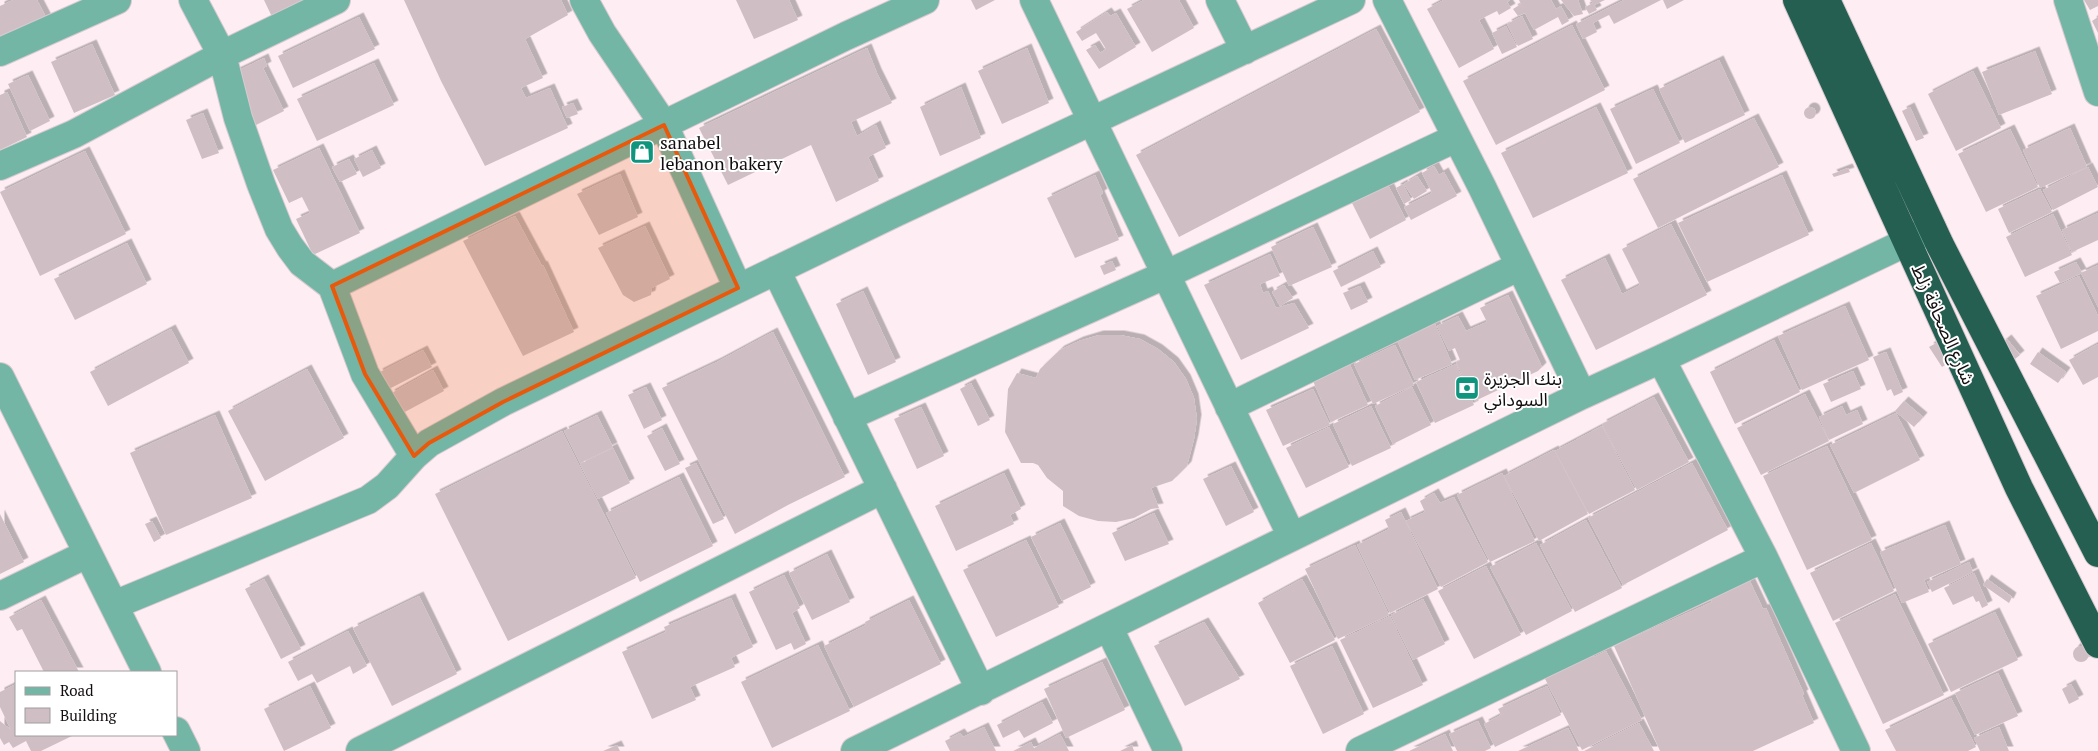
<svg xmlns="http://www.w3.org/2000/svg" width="2098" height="751" font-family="'PT Serif','Noto Sans Arabic',serif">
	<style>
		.building { fill: #cfbfc4; filter: url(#shadow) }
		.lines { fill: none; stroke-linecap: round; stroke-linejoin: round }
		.minor-casing { stroke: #d8cacf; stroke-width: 30 }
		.highway-casing { stroke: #d8cacf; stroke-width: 30 }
		.minor { stroke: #74b6a6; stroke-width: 28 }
		.highway { stroke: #255f52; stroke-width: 28 }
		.marked { fill: #e8590c; fill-opacity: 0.2; stroke: #e8590c; stroke-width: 4; stroke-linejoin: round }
		.labels { text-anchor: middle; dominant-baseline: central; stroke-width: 4; stroke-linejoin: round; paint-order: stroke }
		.poi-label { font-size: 18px; fill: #120d0f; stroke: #fff; text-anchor: start }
		.street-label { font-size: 18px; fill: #120d0f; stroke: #fff }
	</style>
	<defs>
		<filter id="shadow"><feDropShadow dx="4.5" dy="-4.5" stdDeviation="0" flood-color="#0004"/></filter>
	</defs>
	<rect width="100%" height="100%" fill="#feeef3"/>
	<path class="building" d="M13,0h24l11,21 -48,24v-39z
		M264,0h47l-38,19z
		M404,0h157l7,15 -43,24 18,39 -22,10 5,10 24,-10 18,40 -83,38 -44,-85z
		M736,0h53l9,20 -44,19z
		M971,0h24l-19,10z
		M1144,0h35l15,28 -42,24 -25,-43z
		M1444,0h66l-3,2 4,6 -12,7 -2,-4 -18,9 15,29 -35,19 -32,-59z
		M1519,0h32l5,9 5,-3 8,15 -7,4 -4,-8 -24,13 -9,-17 -7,3 -5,-7 8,-5z
		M1561,0h17l5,14 -9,2z
		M1590,0h15l-11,5 3,5 -8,4 -4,-7 8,-4z
		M1624,0h37l-47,24 -5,-9 -16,8 4,9 -14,7 -7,-15z
		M1663,0h21l-17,9z
		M2084,0h14v6l-8,4z
		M1107,12l3,4 6,-3 20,34 -37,22 -13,-19 9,-5 5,8 6,-4 -10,-16 -14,8 -6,-9z
		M1522,16l11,23 -15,7 -11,-22z
		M359,17l16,32 -82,39 -15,-32z
		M2098,17v16l-6,-12z
		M1572,25l33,65 -109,55 -33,-64z
		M1506,26l11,21 -15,7 -10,-21z
		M1376,29l44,83 -241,125 -43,-82z
		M92,44l23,51 -41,18 -23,-51z
		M867,48l10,25 15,30 -41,19 6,14 19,-11 10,23 -18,9 11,24 -43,21 -25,-57 -83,40 -29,-57z
		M1027,48l22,55 -47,21 -24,-53z
		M2035,51l17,43 -53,21 -17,-43z
		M264,58l3,8 -4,2 21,43 -30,15 -25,-51z
		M1719,60l26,55 -60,28 -26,-54z
		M374,63l20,42 -77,36 -20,-42z
		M1973,71l28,57 -45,23 -28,-57z
		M28,75l22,46 -20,10 -22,-47z
		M961,87l20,51 -41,18 -20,-49z
		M1653,89l27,54 -44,21 -26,-55z
		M7,92l20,45 -27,13v-55z
		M573,103l5,11 -11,4 -5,-11z
		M1804 113a6 6 0 1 1 12 0a6 6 0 1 1-12 0Z
		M1596,107l32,66 -95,45 -32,-65z
		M1910,107l14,31 -8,3 -14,-30z
		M203,113l16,40 -17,6 -16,-39z
		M1754,118l25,49 -121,61 -25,-49z
		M2070,128l17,39 -47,21 -17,-38z
		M2010,129l28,58 -52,25 -28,-58z
		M319,148l41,85 -47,22 -17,-36 14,-6 -8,-16 -13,6 -16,-33z
		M372,150l9,18 -18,9 -9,-18z
		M85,151l41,83 -86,42 -40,-84z
		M349,159l8,15 -17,8 -8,-15z
		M1434,166l5,9 5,-3 13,24 -46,24 -7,-13 28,-14 -10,-20z
		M2088,167l10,20 -45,23 -10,-20z
		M1848,168l2,4 -16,5 -2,-3z
		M620,174l18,43 -39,18 -22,-41z
		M1095,175l8,18 -3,2 19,45 -44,18 -28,-60z
		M1782,175l27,60 -102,47 -29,-59z
		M1417,176l10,15 -13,8 -10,-15z
		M1403,184l8,16 -7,4 -8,-16z
		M1388,185l18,35 -36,19 -18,-36z
		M2040,189l12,23 -43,21 -11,-24z
		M2098,213v27l-26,12 -10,-22z
		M2053,214l19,41 -47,22 -19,-40z
		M515,216l27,50 1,-1 31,67 -51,24 -60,-115z
		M1671,224l36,71 -111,55 -35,-70 44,-22 17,36 18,-9 -18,-36z
		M645,226l25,53 -18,9 -1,7 -17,7 -11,-7 -25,-47z
		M1313,227l19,40 -43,19 -18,-39z
		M127,243l20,41 -72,36 -21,-41z
		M1373,251l8,16 -40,20 -8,-16z
		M1270,254l10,22 -20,8 3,9 5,-2 8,17 18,-5 15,25 -68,32 -37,-75z
		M1112,261l4,9 -12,5 -4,-9z
		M2076,262l6,11 -22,10 -6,-11z
		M2098,265v42l-17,-34z
		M2079,276l19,40v15l-37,18 -25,-53z
		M1284,285l9,13 -13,8 -8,-14z
		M1360,286l8,16 -17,8 -8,-17z
		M863,291l33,71 -28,13 -32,-71z
		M1508,295l34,72 -4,4 -63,30 -19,-39 4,-2 -5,-12 -6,3 -12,-25 21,-10 8,15 21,-9 -7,-14z
		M1845,306l24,54 -67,30 -24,-54z
		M1435,324l17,40 -37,16 -18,-40z
		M171,329l18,34 -81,43 -18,-34z
		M773,332l72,145 -57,28 -53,29 -73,-146 55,-26z
		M1099,335h21l20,4 18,10 16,13 12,17 8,19 3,21 -3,20 -7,27 -15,15 -21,7 8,20 -8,1 -17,9 -18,4 -18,-1 -19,-5 -16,-10v-15l-16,-13 -9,-13 -5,-2h-12l-16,-31 3,-43 9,-16 19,5 4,-9 20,-19 19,-9z
		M2007,339l13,16 -5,4 -14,-15z
		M1774,340l26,52 -65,32 -25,-52z
		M1938,342l12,20 -8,5 -13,-20z
		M2098,344v33l-15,8 -14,-25z
		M1395,345l19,40 -41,19 -19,-40z
		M423,350l9,17 -45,23 -9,-17z
		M1886,352l17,40 -9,4 -3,-7 -4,2 -14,-34z
		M2038,352l28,20 -8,11 -28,-19z
		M1456,364l18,41 -39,18 -19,-41z
		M1350,365l18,40 -37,17 -18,-41z
		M307,369l37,69 -79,43 -37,-70z
		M433,370l11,21 -43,23 -11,-20z
		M1853,371l8,18 -30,13 -8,-18z
		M971,383l19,37 -12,6 -18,-37z
		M646,387l16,33 -18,9 -16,-34z
		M1412,387l19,38 -38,19 -18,-38z
		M1313,389l17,36 -47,21 -17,-36z
		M1805,394l24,47 -68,34 -24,-47z
		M1654,397l35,65 -52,28 -35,-66z
		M1904,401l19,16 -9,10 -19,-16z
		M1371,406l20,42 -39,18 -19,-42z
		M1842,406l4,9 11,-5 6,14 -34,16 -10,-23z
		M921,407l23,49 -27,13 -23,-50z
		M1896,413l24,47 -66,33 -24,-48z
		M215,415l37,83 -86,37 -36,-82z
		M597,415l16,32 -33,16 -16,-32z
		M1602,426l33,64 -46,24 -34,-63z
		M1329,427l20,40 -43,21 -20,-40z
		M662,428l18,36 -15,7 -18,-35z
		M562,431l74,147 -128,63 -73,-147z
		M1827,446l45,94 -65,30 -44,-94z
		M613,448l17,35 -32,16 -18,-35z
		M1554,450l34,64 -49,27 -35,-65z
		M696,463l28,56 -11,5 -28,-56z
		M1692,463l36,67 -105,55 -35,-67z
		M1231,466l23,46 -28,14 -23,-47z
		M1004,473l17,36 -11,6 4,9 -58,27 -21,-45z
		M1502,473l33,68 -45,21 -33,-67z
		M679,477l34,69 -73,36 -34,-69z
		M1434,493l6,10 14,-6 34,65 -47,25 -35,-66 19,-9 -5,-11z
		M1401,512l37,77 -48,24 -33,-68 32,-16 -4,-9z
		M1154,513l15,31 -44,17 -13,-28z
		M0,514l24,48 -24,12z
		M1586,520l36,68 -47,24 -35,-67z
		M152,521l9,17 -7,4 -9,-18z
		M1060,523l31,64 -29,14 -31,-64z
		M1945,525l16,39 -37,16 5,12 -27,11 -22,-51z
		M1026,540l33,67 -63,30 -33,-67z
		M1536,543l36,68 -46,24 -36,-68z
		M1871,543l23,48 -61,30 -23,-48z
		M1355,545l34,70 -51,24 -33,-70z
		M827,554l23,48 -38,18 -23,-47z
		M1969,562l4,10 -41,20 -5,-10z
		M1486,566l35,69 -47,24 -36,-68z
		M1974,573l14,32 -6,3 -3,-7 -3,1 -3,-6 -20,9 -9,-17z
		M784,575l16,33 -8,5 14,31 -12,6 -3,-7 -15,7 -27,-58z
		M1747,575l16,34 3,-1 38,86 -2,1 12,28 -61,28h-93l-46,-105 98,-44 -4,-9z
		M264,579l37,70 -20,10 -36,-70z
		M1302,579l33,61 -45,23 -32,-60z
		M1987,579l25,18 -3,6 -26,-18z
		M1895,594l49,101 -61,29 -48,-101z
		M419,596l38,78 -65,32 -39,-78z
		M731,598l22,49 -22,11 4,9 -45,20 6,13 -44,19 -30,-67 44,-20 -2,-5z
		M1423,599l22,45 -32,16 -22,-45z
		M41,600l38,72h-35l-22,-43 -5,2 -8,-14z
		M909,600l32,64 -87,43 -30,-61 42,-21 -1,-3z
		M1995,612l23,48 -67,32 -23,-48z
		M1390,616l33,69 -50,23 -33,-68z
		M1204,622l36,57 -55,27 -31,-60z
		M348,631l19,35 -14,8 -3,-8 -33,17 -5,-9 -14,7 -10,-19z
		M818,645l32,66 -78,37 -31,-66z
		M2073 654a8 8 0 1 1 16 0a8 8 0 1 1-16 0Z
		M1332,646l32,68 -41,20 -33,-68z
		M1590,650l4,7 12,-6 36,69 -60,30 -39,-75z
		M1102,662l23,48 -59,28 -22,-49z
		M1998,673l20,43 -43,19 -20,-42z
		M16,684v51h58l-33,16h-10l-5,-10 -13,7 -4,-6 -5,3 -4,-7v-17l11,9 -11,-23v-15z
		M2071,684l8,15 -10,5 -7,-15z
		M310,686l21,42 -47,23 -20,-42z
		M1547,686l14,29 -66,32 -11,-23 17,-9 -3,-6z
		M1951,698l25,49 -8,4h-72l-11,-21z
		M1042,702l11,21 -29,15 -5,-8 -16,8 -6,-13z
		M1478,721l13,27 -6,3h-28l-8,-17z
		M1639,723l15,28h-70z
		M984,727l12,24h-46l-5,-10 15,-8 3,4z
		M1999,727l10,24h-29l-6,-13z
		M1568,728l11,23h-61z
		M1060,734l9,17h-56l18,-9 3,6z
		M1445,734l8,17h-44z
		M617,745l3,6h-17z
		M1132,745l2,6h-14z"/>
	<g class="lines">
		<defs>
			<path id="minor" d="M193,0l29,55 16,63 23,66 18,45 11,18 12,16 30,23 33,88 49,82
				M584,0l18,33 62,92 74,163
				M1034,0l258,537
				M1220,0l25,50
				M1387,0l95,187 100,208
				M2068,0l30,92
				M0,52l117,-52
				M0,166l74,-32 148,-79 114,-55
				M776,270l205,421
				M332,286l514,-250 79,-36
				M1661,359l103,199 92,193
				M0,377l147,295
				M1229,407l291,-141
				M847,417l318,-142 291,-137
				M0,596l87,-42
				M114,605l254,-105 19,-14 27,-30 15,-13 74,-41 392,-189 456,-213
				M1109,628l59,123
				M176,731l10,20
				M360,751l523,-262
				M855,751l727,-356 79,-36 246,-117 25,-14
				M1360,751l404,-193"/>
			<path id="highway" d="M1797,0l222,488 79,156
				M1826,0l114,245 158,308"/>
		</defs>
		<use href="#minor" class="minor-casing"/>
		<use href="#highway" class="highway-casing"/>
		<use href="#minor" class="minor"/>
		<use href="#highway" class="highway"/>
	</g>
	<path class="marked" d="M664,125l74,163 -235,114 -74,41 -15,13 -49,-82 -33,-88z"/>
	<defs>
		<symbol id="shop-square" viewBox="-11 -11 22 22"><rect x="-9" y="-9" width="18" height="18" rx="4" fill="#0f947e" stroke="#fff"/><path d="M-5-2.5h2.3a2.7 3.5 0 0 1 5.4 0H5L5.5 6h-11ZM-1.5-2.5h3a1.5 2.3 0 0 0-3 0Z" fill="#fff"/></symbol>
		<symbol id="bank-square" viewBox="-11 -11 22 22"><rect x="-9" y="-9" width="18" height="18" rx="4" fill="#0f947e" stroke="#fff"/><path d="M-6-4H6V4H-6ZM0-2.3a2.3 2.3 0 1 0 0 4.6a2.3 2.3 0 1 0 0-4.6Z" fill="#fff"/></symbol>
	</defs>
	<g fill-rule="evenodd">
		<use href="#shop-square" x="628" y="138" width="28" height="28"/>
		<use href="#bank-square" x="1453" y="374" width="28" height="28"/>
	</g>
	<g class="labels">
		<g class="poi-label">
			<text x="660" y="142">sanabel<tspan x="660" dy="21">lebanon bakery</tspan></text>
			<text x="1484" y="378">بنك الجزيرة<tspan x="1484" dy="21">السوداني</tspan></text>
		</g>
		<g class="street-label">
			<text transform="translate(1944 324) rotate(66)">شارع الصحافة زلط</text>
		</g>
	</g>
	<rect x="15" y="671" width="162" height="65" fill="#ffffff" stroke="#a09e9f"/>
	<rect x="25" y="687" width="25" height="8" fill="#74b6a6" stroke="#a09e9f"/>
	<text x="60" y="696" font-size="15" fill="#120d0f">Road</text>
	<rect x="25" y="708" width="25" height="15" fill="#cfbfc4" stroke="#a09e9f"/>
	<text x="60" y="721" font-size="15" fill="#120d0f">Building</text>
</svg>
